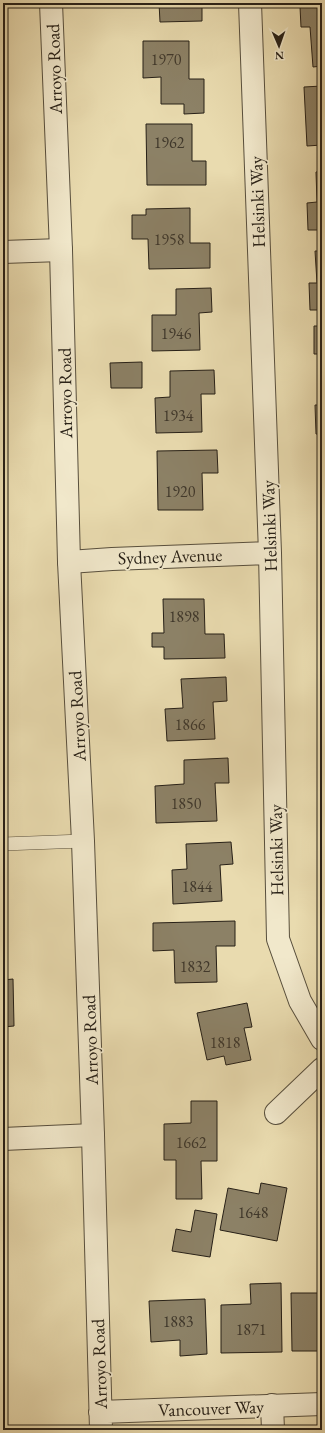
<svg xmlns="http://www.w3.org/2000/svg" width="325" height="1433" font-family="'EB Garamond',serif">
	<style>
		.building { fill: #8c8166; stroke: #272017 }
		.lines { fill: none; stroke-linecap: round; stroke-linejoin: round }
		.service-casing { stroke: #584f3d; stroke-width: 14 }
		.minor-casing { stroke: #584f3d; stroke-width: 24 }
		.tertiary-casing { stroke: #584f3d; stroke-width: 24 }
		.service { stroke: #f1e8cb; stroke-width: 13 }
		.minor { stroke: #f1e8cb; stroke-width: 22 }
		.tertiary { stroke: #f1e8cb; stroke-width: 22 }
		.labels { text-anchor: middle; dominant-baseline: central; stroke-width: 3.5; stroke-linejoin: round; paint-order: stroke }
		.number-label { font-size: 16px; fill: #40382b }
		.street-label { font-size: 18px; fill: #272017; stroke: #f1e8cb }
	</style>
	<rect width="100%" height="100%" fill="#e9dbaf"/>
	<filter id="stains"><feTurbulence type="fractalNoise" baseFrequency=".005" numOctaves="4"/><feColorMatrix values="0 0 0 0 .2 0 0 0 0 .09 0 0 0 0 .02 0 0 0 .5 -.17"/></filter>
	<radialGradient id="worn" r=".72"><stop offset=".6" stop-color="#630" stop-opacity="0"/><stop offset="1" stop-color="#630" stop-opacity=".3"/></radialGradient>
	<path class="building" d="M159,3h43v18l-42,1z
		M322,5v61l-9,1 -3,-40h-9l-1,-20z
		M143,41h46v38h15v34l-20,1v-10h-23v-27l-18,1z
		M322,86v59l-15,1 -3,-59z
		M146,124h46v37h14v24h-59z
		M322,171v59h-14l-1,-27 10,-1 -1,-30z
		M190,208v35h20v25l-61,1 -1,-30h-16v-24h14v-6z
		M315,251h7v59h-12l-1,-27h8z
		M211,288l1,24 -13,1 1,37 -48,1v-36h24v-26z
		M314,326h8v28h-8z
		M142,362v26h-31l-1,-25z
		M214,370l1,24h-14l1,38 -46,1 -1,-35 15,-1v-26z
		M315,405h7v29h-6z
		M217,450l1,23h-16l1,37h-45l-1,-59z
		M322,523v27h-2l-2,-26z
		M163,599h41l1,35h19l1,24 -61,1v-12h-12v-14h12z
		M226,677l1,24 -14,1 2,37 -48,2 -2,-32 18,-1 -2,-29z
		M228,758l1,25h-14l2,38 -61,2 -1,-37 29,-2v-24z
		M231,842l2,22 -13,1 2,36 -49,3 -1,-34 15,-1 -1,-25z
		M235,921v25h-19l1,36 -42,1 -1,-33 -21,1v-28z
		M13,979l1,47 -11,1v-47z
		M247,1003l5,24 -8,1 7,32 -25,5 -2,-9 -17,4 -10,-47z
		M191,1101h26v60h-16l1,38h-26v-39h-12v-36l27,-1z
		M261,1183l26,5 -10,53 -57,-11 8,-42 31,6z
		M195,1210l22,4 -7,43 -38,-6 4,-22 15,3z
		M281,1283l1,69 -61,1v-48l30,-1 -1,-20z
		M291,1293h31v42h-4l1,16h-27z
		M205,1299l2,55 -27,2v-16l-29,2 -2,-41z"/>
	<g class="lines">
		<defs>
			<path id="service" d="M3,844l80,-3"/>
			<path id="minor" d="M250,3l20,550 8,386 22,62 22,38
				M3,252l58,-2
				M69,562l43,-3 158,-6
				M276,1113l46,-44
				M3,1139l90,-4
				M272,1405l1,25"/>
			<path id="tertiary" d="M51,3l10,247 8,312 14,279 10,294 8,295
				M100,1412l222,-8"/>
		</defs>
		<use href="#service" class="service-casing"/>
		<use href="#minor" class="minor-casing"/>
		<use href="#tertiary" class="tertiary-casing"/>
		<use href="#service" class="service"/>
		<use href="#minor" class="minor"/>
		<use href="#tertiary" class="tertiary"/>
	</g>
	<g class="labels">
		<g class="number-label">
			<text x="166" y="59">1970</text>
			<text x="169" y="142">1962</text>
			<text x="169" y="239">1958</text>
			<text x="176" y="333">1946</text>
			<text x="178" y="415">1934</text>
			<text x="180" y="491">1920</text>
			<text x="184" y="616">1898</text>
			<text x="190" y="724">1866</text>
			<text x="186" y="803">1850</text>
			<text x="197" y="886">1844</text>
			<text x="195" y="966">1832</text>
			<text x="225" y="1042">1818</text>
			<text x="191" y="1142">1662</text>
			<text x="253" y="1212">1648</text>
			<text x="178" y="1321">1883</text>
			<text x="251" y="1329">1871</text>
		</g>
		<g class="street-label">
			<text transform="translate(54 69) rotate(-92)">Arroyo Road</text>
			<text transform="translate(257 202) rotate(-92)">Helsinki Way</text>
			<text transform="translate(65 393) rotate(-91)">Arroyo Road</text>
			<text transform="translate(269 526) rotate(-92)">Helsinki Way</text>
			<text transform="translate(170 556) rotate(-2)">Sydney Avenue</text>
			<text transform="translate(77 716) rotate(-93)">Arroyo Road</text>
			<text transform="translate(276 850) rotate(-91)">Helsinki Way</text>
			<text transform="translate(90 1040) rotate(-92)">Arroyo Road</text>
			<text transform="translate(99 1364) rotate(-92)">Arroyo Road</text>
			<text transform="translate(211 1408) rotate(-2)">Vancouver Way</text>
		</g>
	</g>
	<rect width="325" height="1433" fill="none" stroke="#e9dbaf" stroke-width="16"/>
	<rect x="4" y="4" width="317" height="1425" fill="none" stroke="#272017" stroke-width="2"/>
	<rect x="8" y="8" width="309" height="1417" fill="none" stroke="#272017"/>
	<g transform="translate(279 46) rotate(178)" stroke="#f1e8cb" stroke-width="3" paint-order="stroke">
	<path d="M0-3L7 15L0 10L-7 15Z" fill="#272017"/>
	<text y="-6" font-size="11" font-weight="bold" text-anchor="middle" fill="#272017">N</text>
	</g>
	<rect width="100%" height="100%" filter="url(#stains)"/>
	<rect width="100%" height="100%" fill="url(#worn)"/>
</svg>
